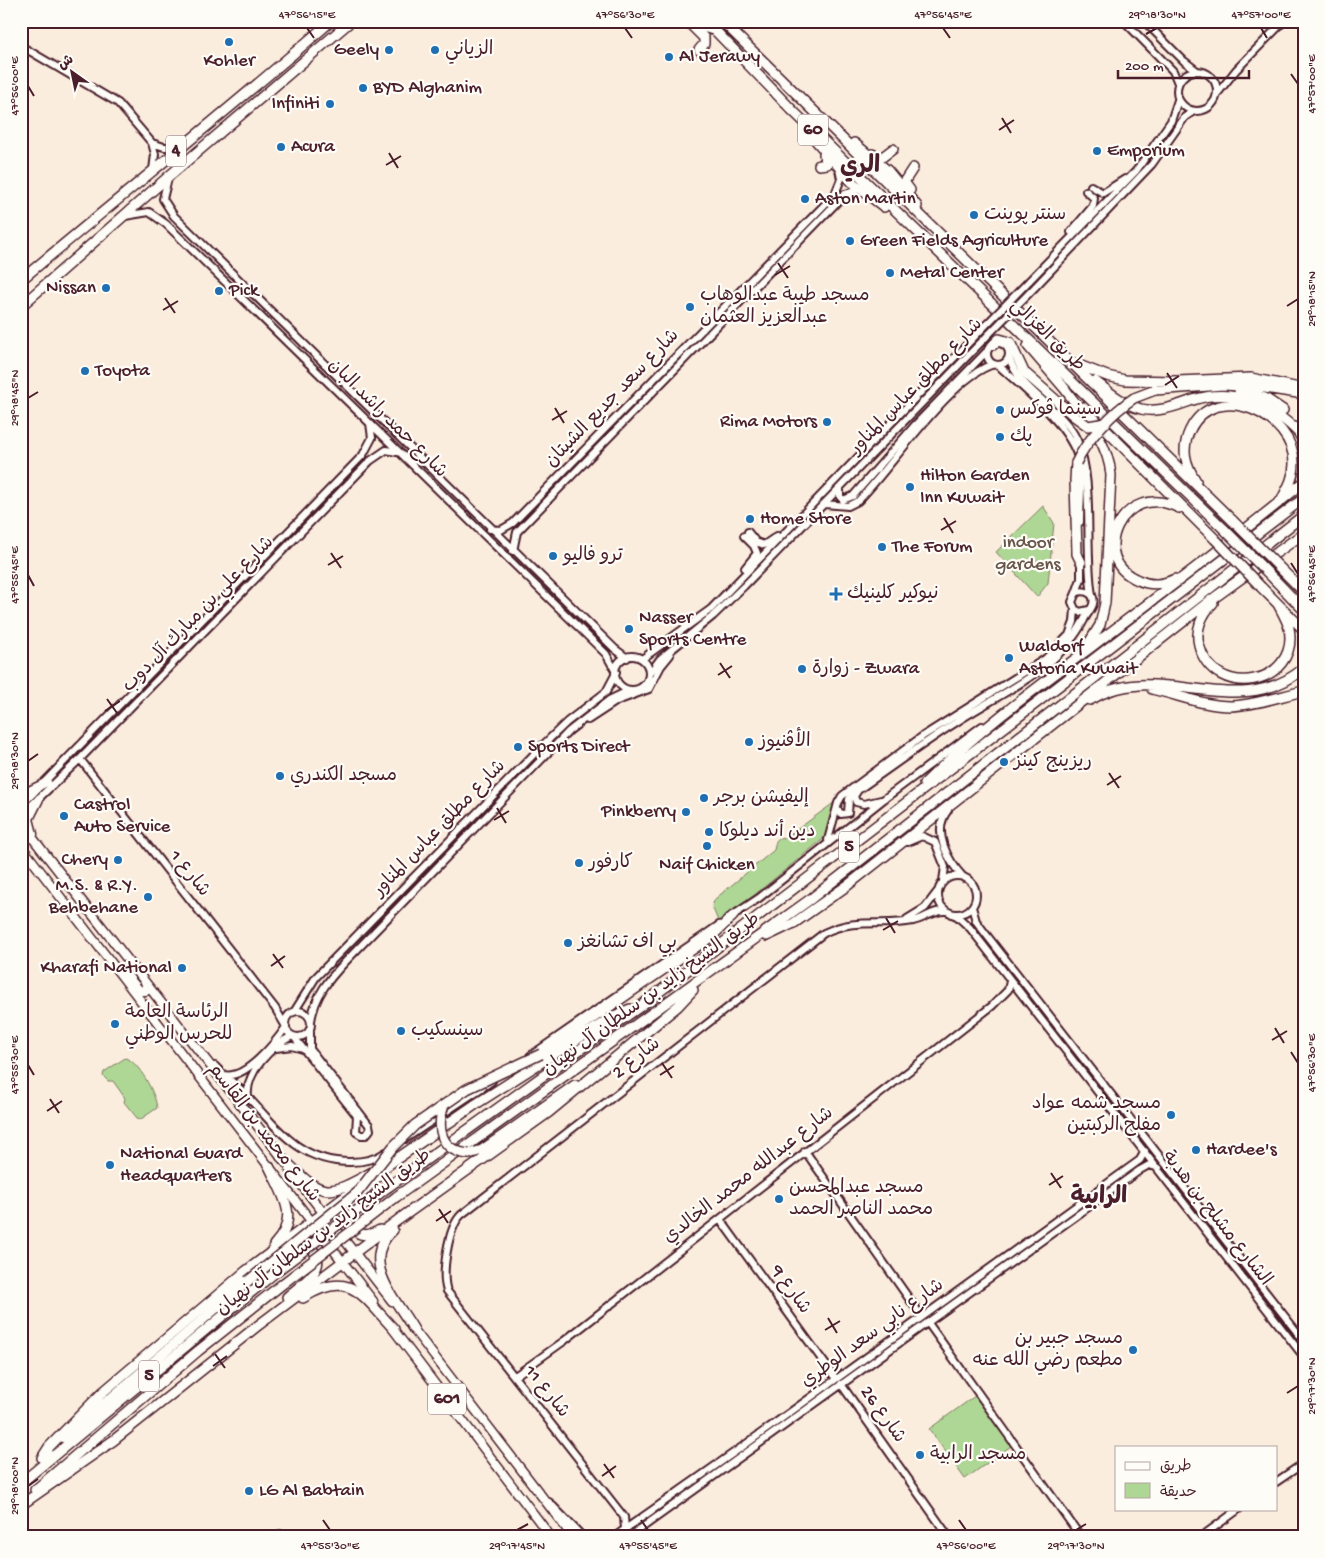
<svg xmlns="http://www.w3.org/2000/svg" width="1325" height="1558" font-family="'Gochi Hand','Playpen Sans Arabic',sans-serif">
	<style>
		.green { fill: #aed795; stroke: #7c7b60 }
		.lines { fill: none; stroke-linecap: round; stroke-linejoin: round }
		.minor-casing { stroke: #4a1f2b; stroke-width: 10 }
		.major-casing { stroke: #4a1f2b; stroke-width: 11 }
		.highway-casing { stroke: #4a1f2b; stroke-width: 12 }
		.minor { stroke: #fdfcf7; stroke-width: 6 }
		.major { stroke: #fdfcf7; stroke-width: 8 }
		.highway { stroke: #fdfcf7; stroke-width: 9 }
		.minor-bridge-casing { stroke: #4a1f2b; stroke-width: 10; stroke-linecap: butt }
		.highway-bridge-casing { stroke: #4a1f2b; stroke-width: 12; stroke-linecap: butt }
		.minor-bridge { stroke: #fdfcf7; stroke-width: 6 }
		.highway-bridge { stroke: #fdfcf7; stroke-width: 9 }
		.ticks { fill: none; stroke: #4a1f2b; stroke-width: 2 }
		.poi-dot { fill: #1f6fb2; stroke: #fdfcf7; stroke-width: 2 }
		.labels { text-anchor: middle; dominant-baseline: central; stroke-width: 4.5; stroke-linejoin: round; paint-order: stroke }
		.shield { fill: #fdfcf7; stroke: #806168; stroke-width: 1 }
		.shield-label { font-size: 18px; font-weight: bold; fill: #4a1f2b }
		.poi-label { font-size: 19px; fill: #4a1f2b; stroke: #fdfcf7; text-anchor: start }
		.street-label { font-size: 19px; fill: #4a1f2b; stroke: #fdfcf7 }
		.park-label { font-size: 19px; fill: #68564b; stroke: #fdfcf7 }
		.district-label { font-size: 24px; font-weight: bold; fill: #4a1f2b; stroke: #fdfcf7 }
		.neatline { fill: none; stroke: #4a1f2b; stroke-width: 2 }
		.ticks-label { font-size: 12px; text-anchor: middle; fill: #4a1f2b }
	</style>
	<rect width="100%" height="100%" fill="#fbedde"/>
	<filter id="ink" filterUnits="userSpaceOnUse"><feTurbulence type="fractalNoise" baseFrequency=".02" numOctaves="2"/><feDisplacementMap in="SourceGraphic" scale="10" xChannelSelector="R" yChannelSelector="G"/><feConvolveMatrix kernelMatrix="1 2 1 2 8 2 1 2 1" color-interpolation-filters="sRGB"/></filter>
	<g filter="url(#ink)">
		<path class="green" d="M1043,506l11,17 -6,60 -11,14 -41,-45z
			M835,802l-7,30 -6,8 -69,56 -35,25 -6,-15 3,-7 59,-49 2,-9 3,-3 5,1z
			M125,1058c14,3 31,37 32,50l-16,11 -4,-1 -13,-16 1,-4 -12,-17h-5l-5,-5 1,-4z
			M975,1396l36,50 -46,33 -36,-50z"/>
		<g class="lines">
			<defs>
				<path id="minor" d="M1124,21l49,50 5,12
					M1144,21l40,40 13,10
					M21,46l97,57 34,40 3,11 -2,16
					M1177 91a20 20 0 1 1 40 0a20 20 0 1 1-40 0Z
					M1217,94l19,-24 48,-49
					M152,143l12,4h16
					M168,178l-5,21 11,17 441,433 12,9
					M1091,186l12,7 22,-14
					M125,216l24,-4 17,12 440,430 10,18
					M1071,232l22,-26 1,-8 -8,-7
					M1029,281l107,-110 35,-50 7,-21
					M1035,287l117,-123 33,-47 9,-6
					M987 354a11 11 0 1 1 22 0a11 11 0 1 1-22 0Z
					M1009,356c8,34 53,51 68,84 18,40 7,109 15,155
					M998,365c26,24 73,61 81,96 4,19 1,42 1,61
					M840,488v9l3,3 10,-4 62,-71 73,-75
					M824,504l24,2 10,-5c33,-33 93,-125 136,-137
					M490,529l11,1 12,-7 322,-329 6,-15 -2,-10
					M748,532l8,10 8,3 13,-9
					M744,536l10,10 3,7 -12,15
					M513,551l4,-19 328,-338 17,-5
					M1076,593l5,-14v-19
					M615 673a17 17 0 1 1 34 0a17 17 0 1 1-34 0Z
					M642,659l69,-50 273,-282
					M649,674l11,-15 53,-43 31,-30 246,-253
					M588,720l29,-19 32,-12 12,-23 9,-11
					M80,759l195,249 10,17
					M881,800l-17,4 -8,-2 -2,-6 4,-6c32,-22 64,-46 97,-67 46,-31 102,-51 129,-103 2,-5 8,-11 9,-16 3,-11 -9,-15 -17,-11l-4,9 3,7 5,3 9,-2
					M21,806l342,-351 9,-17 -2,-15
					M837,809l4,5 7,-1 1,-14 4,-6
					M948,810c-17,21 0,51 16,68
					M21,815l59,-56 290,-298 16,-11 11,2
					M828,840l10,-37 4,-7 81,-60 122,-77 24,-24 5,-13 1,-13
					M908,842l14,-6 13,6 10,25 -2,14
					M938 895a19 19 0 1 1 38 0a19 19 0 1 1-38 0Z
					M972,907l4,14 9,12 319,408
					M952,914l5,2 13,12 334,429
					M729,918l30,-20 125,-99 98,-73
					M907,919l18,-11 13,-17
					M285 1024a13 13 0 1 1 26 0a13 13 0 1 1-26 0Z
					M294,1012l22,-35 226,-231 25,-24 39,-30 9,-17
					M311,1021c4,-26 18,-42 35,-60l223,-230 40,-31 21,-10
					M294,1037l63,79 -1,16 5,3h5l4,-5 -1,-5 -59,-76v-18
					M276,1048l16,-2 11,3
					M530,1056l189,-131
					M215,1066c9,10 20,17 29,27 32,33 54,69 106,69 14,0 25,-2 36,-10
					M224,1075c21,5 51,-32 62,-48
					M248,1097c-3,-25 24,-51 44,-61
					M405,1139l87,-58
					M805,1151l117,166
					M720,1219l116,160
					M928,1323l153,214
					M515,1376l49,-35 428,-335 16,-16 2,-9
					M841,1384l108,153
					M1276,1482l28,-19
					M549,1502l34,35
					M625,1529l-1,-12 -177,-226c-6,-17 1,-63 14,-76l363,-282c32,-16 57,-6 89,-12 12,-2 19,-11 33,-10
					M269,1537l11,-3 6,3
					M614,1537l128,-90 398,-287 5,-9
					M629,1537l511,-367 9,-5 10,3
					M1201,1537l38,-28"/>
				<path id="major" d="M21,795l26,-13
					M21,823l263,337
					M33,834l-4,-15 10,-20
					M21,846l352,455
					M125,973l15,18h5l1,-6
					M290,1170l102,131
					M390,1325l161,212
					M411,1326l162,211"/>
				<path id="highway" d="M687,21l17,17v6l-5,6
					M696,21l7,6 10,3
					M706,21l87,90 432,419
					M722,21l511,500
					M812,136l40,46 32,25
					M854,143l34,28 29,35
					M872,154l9,4 12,-9
					M819,165l8,-1 -3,-10
					M910,190l-6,-8 9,-14
					M21,280c103,-87 209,-170 310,-259
					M21,306l147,-129 183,-156
					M993,345l6,-6 11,3 14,30 50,44
					M1028,346l37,43
					M1071,362l36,14 18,4 52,1 74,-3 53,11
					M1095,381c14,11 28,23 46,28 18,4 35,-3 52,-9 40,-13 77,4 105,32
					M1062,385c20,28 46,55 49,90l-6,128 -5,22 -13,21
					M1239,390l26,8 18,12
					M1134,398l21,-8 68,-5 35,2 46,7
					M1083,407l132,132
					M1295,427l9,15
					M1076,463l-1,17 2,74 4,8
					M1196,481c-11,-17 -15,-32 -6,-51 25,-52 105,-15 104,34 0,12 -5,22 -11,33
					M1283,571l21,21
					M1175,579c-13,6 -24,7 -37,1 -52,-21 -15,-101 41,-72
					M1274,579l30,31
					M1261,587l43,43
					M1213,603c-11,11 -18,27 -14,42 15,57 101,40 90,-17 -2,-8 -7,-16 -11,-24
					M1152,689c27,6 52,17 79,17 26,-1 49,-10 73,-15
					M1090,700c68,-43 148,25 214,-32
					M924,784c48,-48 104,-90 158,-130 74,-57 150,-112 222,-172
					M767,936l27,-13 54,-38 359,-282 97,-70
					M541,1054l171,-118 21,-20
					M469,1154l13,-4 93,-65
					M281,1157c41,39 43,43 93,14
					M269,1166c13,29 32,51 5,79
					M372,1176l104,-72 138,-88 16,-7
					M388,1187l254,-182 662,-507
					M396,1197l416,-299 492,-383
					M380,1230c-7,4 -16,7 -23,2 -25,-16 12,-45 23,-58
					M393,1230c-35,31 3,69 21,100
					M287,1297c13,-12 43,-28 25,-48 -5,-7 -13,-7 -21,-6
					M303,1298c48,-30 59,-2 91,31
					M64,1438l184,-157
					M42,1458l7,-11 54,-55 143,-121 116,-87
					M21,1483l257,-213
					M35,1490l163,-139 87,-69
					M21,1505l93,-65 142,-113 142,-107 151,-108 129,-106 15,-16"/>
			</defs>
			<use href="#minor" class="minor-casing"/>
			<use href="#major" class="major-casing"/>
			<use href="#highway" class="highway-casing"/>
			<use href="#minor" class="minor"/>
			<use href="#major" class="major"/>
			<use href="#highway" class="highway"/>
			<defs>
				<path id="minor-bridge" d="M984,327l45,-46
					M990,333l45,-46"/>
				<path id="highway-bridge" d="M1074,416l14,10 18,-3
					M1076,463c10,-23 38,-52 58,-65
					M1233,521l50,50
					M1225,530l49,49
					M1215,539l46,48
					M444,1105c-8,23 -4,46 25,49
					M278,1270l110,-83
					M248,1281l109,-88 36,-46 22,-22 52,-36 74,-35
					M285,1282l111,-85"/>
			</defs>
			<use href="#minor-bridge" class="minor-bridge-casing"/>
			<use href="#highway-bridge" class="highway-bridge-casing"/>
			<use href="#minor-bridge" class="minor-bridge"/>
			<use href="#highway-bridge" class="highway-bridge"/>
		</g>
	</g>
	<path class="ticks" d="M307,28l7,10M625,28l7,10M943,28l7,10M1261,28l6,10M1146,34l11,-6M1291,74l7,10M28,86l6,10M1002,118l9,15M999,130l15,-10M389,153l9,15M386,165l15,-9M778,263l10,15M775,275l15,-9M165,298l10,15M1287,306l11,-7M163,310l15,-9M1167,373l10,15M1165,385l14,-9M28,398l10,-6M555,408l9,15M552,420l15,-9M944,518l9,15M941,530l15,-9M331,553l10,15M1291,563l7,11M328,565l15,-9M28,575l6,11M720,663l10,15M718,675l14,-9M107,699l10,14M105,711l15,-10M28,761l10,-7M1109,773l10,15M1107,785l14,-9M497,808l9,15M494,820l15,-9M886,918l9,15M883,930l15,-9M273,954l10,14M271,966l14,-10M1275,1028l9,15M1272,1040l15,-9M1291,1052l7,11M662,1063l10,15M28,1065l6,10M660,1075l14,-9M50,1099l9,14M47,1111l15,-10M1051,1173l10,15M1049,1185l14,-9M439,1209l9,14M436,1221l15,-10M828,1318l9,15M825,1330l15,-9M215,1354l10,14M213,1366l14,-10M1287,1393l11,-7M604,1464l10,14M602,1476l14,-10M28,1486l10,-7M323,1520l7,10M641,1520l7,10M959,1520l7,10M517,1530l11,-6M1076,1530l10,-6"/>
	<g class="poi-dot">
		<circle cx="229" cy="42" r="5"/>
		<circle cx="389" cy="50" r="5"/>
		<circle cx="435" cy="50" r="5"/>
		<circle cx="669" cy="57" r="5"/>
		<circle cx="363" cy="88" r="5"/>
		<circle cx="330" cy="104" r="5"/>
		<circle cx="281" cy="147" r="5"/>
		<circle cx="1097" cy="151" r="5"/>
		<circle cx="805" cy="199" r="5"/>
		<circle cx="974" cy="215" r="5"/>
		<circle cx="850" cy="241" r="5"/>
		<circle cx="890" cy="273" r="5"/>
		<circle cx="106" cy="288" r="5"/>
		<circle cx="219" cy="291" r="5"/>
		<circle cx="690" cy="307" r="5"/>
		<circle cx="85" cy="371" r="5"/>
		<circle cx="1000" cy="410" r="5"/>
		<circle cx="827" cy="422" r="5"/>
		<circle cx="1000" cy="437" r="5"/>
		<circle cx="910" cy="487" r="5"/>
		<circle cx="750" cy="519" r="5"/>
		<circle cx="882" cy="547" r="5"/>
		<circle cx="553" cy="556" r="5"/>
		<path d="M833.5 586.5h5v5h5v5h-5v5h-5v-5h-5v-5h5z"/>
		<circle cx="629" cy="629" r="5"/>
		<circle cx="1009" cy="658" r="5"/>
		<circle cx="802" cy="669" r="5"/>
		<circle cx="749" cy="742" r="5"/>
		<circle cx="518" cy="747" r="5"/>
		<circle cx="1004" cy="762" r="5"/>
		<circle cx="280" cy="776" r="5"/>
		<circle cx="704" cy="798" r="5"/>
		<circle cx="686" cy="812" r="5"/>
		<circle cx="64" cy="816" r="5"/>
		<circle cx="709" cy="832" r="5"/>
		<circle cx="707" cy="846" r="5"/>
		<circle cx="118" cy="860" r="5"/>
		<circle cx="579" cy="863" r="5"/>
		<circle cx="148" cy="897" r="5"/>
		<circle cx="568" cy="943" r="5"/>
		<circle cx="182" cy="968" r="5"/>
		<circle cx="115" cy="1024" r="5"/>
		<circle cx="401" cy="1031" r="5"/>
		<circle cx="1171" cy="1115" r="5"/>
		<circle cx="1196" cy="1150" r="5"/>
		<circle cx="110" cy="1165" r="5"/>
		<circle cx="779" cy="1199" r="5"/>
		<circle cx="1133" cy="1350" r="5"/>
		<circle cx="920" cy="1455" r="5"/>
		<circle cx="249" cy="1491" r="5"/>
	</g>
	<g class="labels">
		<g class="shield">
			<rect x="798" y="114.5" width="30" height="31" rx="4"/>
			<rect x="166" y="135.5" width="20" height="31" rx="4"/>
			<rect x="839" y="831.5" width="20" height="31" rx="4"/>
			<rect x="139" y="1360.5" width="20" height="31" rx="4"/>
			<rect x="428" y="1383.5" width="38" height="31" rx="4"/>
		</g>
		<g class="shield-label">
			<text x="813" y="130">60</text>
			<text x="176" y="151">4</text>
			<text x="849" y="847">5</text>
			<text x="149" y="1376">5</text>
			<text x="447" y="1399">601</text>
		</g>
		<g class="poi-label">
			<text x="379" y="50" text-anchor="end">Geely</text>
			<text x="445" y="50">الزياني</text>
			<text x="679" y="57">Al Jerawy</text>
			<text x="229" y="61" text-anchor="middle">Kohler</text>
			<text x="373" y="88">BYD Alghanim</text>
			<text x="320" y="104" text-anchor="end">Infiniti</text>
			<text x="291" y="147">Acura</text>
			<text x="1107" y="151">Emporium</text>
			<text x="815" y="199">Aston Martin</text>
			<text x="984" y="215">سنتر پوينت</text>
			<text x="860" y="241">Green Fields Agriculture</text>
			<text x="900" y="273">Metal Center</text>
			<text x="96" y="288" text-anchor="end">Nissan</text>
			<text x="229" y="291">Pick</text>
			<text x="700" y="296">مسجد طيبة عبدالوهاب<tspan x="700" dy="22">عبدالعزيز العثمان</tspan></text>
			<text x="95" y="371">Toyota</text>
			<text x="1010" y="410">سينما ڤوكس</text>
			<text x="817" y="422" text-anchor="end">Rima Motors</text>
			<text x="1010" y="437">پك</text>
			<text x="920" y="476">Hilton Garden<tspan x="920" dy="22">Inn Kuwait</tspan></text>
			<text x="760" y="519">Home Store</text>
			<text x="892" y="547">The Forum</text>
			<text x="563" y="556">ترو فاليو</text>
			<text x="847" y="594">نيوكير كلينيك</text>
			<text x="639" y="618">Nasser<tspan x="639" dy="22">Sports Centre</tspan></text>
			<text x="1019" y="647">Waldorf<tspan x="1019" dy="22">Astoria Kuwait</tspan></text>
			<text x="812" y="669">زوارة - Zwara</text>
			<text x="759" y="742">الأڤنيوز</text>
			<text x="528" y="747">Sports Direct</text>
			<text x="1014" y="762">ريزينج كينز</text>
			<text x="290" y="776">مسجد الكندري</text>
			<text x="714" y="798">إليفيشن برجر</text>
			<text x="74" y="805">Castrol<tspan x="74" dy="22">Auto Service</tspan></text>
			<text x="676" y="812" text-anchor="end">Pinkberry</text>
			<text x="719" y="832">دين أند ديلوكا</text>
			<text x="108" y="860" text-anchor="end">Chery</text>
			<text x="589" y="863">كارفور</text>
			<text x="707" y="865" text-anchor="middle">Naif Chicken</text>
			<text x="138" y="886" text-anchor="end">M.S. &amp; R.Y.<tspan x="138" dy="22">Behbehane</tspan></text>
			<text x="578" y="943">بي اف تشانغز</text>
			<text x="172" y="968" text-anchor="end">Kharafi National</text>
			<text x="125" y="1013">الرئاسة العامة<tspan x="125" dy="22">للحرس الوطني</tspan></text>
			<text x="411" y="1031">سينسكيب</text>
			<text x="1161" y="1104" text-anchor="end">مسجد شمه عواد<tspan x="1161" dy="22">مفلح الركبتين</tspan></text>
			<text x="1206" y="1150">Hardee's</text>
			<text x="120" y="1154">National Guard<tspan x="120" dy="22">Headquarters</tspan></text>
			<text x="789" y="1188">مسجد عبدالمحسن<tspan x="789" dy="22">محمد الناصر الحمد</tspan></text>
			<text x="1123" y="1339" text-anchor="end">مسجد جبير بن<tspan x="1123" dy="22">مطعم رضي الله عنه</tspan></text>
			<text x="930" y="1455">مسجد الرابية</text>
			<text x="259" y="1491">LG Al Babtain</text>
		</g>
		<g class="street-label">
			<text transform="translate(1047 336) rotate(44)">طريق الغزالي</text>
			<text transform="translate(917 387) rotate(-46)">شارع مطلق عباس المناور</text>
			<text transform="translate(613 399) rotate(-46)">شارع سعد جديع الشيتان</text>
			<text transform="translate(387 419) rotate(45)">شارع حمد راشد البان</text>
			<text transform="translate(199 615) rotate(-46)">شارع علي بن مبارك آل دوب</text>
			<text transform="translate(440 829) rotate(-46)">شارع مطلق عباس المناور</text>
			<text transform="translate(189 874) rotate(52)">شارع 1</text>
			<text transform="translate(652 995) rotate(-36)">طريق الشيخ زايد بن سلطان آل نهيان</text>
			<text transform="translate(637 1059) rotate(-38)">شارع 2</text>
			<text transform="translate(263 1133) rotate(52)">شارع محمد بن القاسم</text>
			<text transform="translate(749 1176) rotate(-38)">شارع عبدالله محمد الخالدي</text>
			<text transform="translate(1216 1219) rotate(52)">الشارع مشلح بن هدبة</text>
			<text transform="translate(324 1233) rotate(-37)">طريق الشيخ زايد بن سلطان آل نهيان</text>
			<text transform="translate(790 1290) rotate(55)">شارع 9</text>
			<text transform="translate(873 1334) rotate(-36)">شارع نابي سعد الوطري</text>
			<text transform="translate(546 1392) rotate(52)">شارع 11</text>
			<text transform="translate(882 1415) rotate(55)">شارع 26</text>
		</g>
		<g class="park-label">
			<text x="1028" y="543">indoor<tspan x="1028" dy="22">gardens</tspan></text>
		</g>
		<g class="district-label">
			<text x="860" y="167">الري</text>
			<text x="1099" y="1198">الرابية</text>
		</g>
	</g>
	<rect width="1325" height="1558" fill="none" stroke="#fdfcf7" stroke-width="55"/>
	<rect x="1115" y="1446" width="162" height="65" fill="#fdfcf7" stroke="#b5a4a5"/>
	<rect x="1125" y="1462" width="25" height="8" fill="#fdfcf7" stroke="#b5a4a5"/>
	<text x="1160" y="1470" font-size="15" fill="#4a1f2b">طريق</text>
	<rect x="1125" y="1483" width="25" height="15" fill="#aed795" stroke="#b5a4a5"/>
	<text x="1160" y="1496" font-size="15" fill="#4a1f2b">حديقة</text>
	<g transform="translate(72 72) rotate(327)" stroke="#fdfcf7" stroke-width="4" paint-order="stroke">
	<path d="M0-4L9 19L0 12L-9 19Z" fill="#4a1f2b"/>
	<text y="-8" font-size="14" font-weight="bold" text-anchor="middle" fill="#4a1f2b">ش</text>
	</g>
	<path d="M1118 70v8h131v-8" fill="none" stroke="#4a1f2b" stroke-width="2.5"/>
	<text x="1125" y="70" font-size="15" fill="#4a1f2b" stroke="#fdfcf7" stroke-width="4" paint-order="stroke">200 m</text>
	<rect x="28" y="28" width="1270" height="1502" class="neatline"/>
	<g class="ticks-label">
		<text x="307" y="18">47°56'15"E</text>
		<text x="625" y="18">47°56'30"E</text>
		<text x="943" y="18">47°56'45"E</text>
		<text x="1157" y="18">29°18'30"N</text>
		<text x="1261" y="18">47°57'00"E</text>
		<text transform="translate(1311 84) rotate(-90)" y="4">47°57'00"E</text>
		<text transform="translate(14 86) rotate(-90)" y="4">47°56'00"E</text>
		<text transform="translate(1311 299) rotate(-90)" y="4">29°18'15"N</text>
		<text transform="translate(14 398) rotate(-90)" y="4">29°18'45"N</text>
		<text transform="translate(1311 574) rotate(-90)" y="4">47°56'45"E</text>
		<text transform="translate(14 575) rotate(-90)" y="4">47°55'45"E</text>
		<text transform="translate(14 761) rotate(-90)" y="4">29°18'30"N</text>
		<text transform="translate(1311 1063) rotate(-90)" y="4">47°56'30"E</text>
		<text transform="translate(14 1065) rotate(-90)" y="4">47°55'30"E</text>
		<text transform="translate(1311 1386) rotate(-90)" y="4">29°17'30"N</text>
		<text transform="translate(14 1486) rotate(-90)" y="4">29°18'00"N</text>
		<text x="330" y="1549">47°55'30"E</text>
		<text x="517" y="1549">29°17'45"N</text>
		<text x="648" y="1549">47°55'45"E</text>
		<text x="966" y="1549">47°56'00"E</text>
		<text x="1076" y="1549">29°17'30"N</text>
	</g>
</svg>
